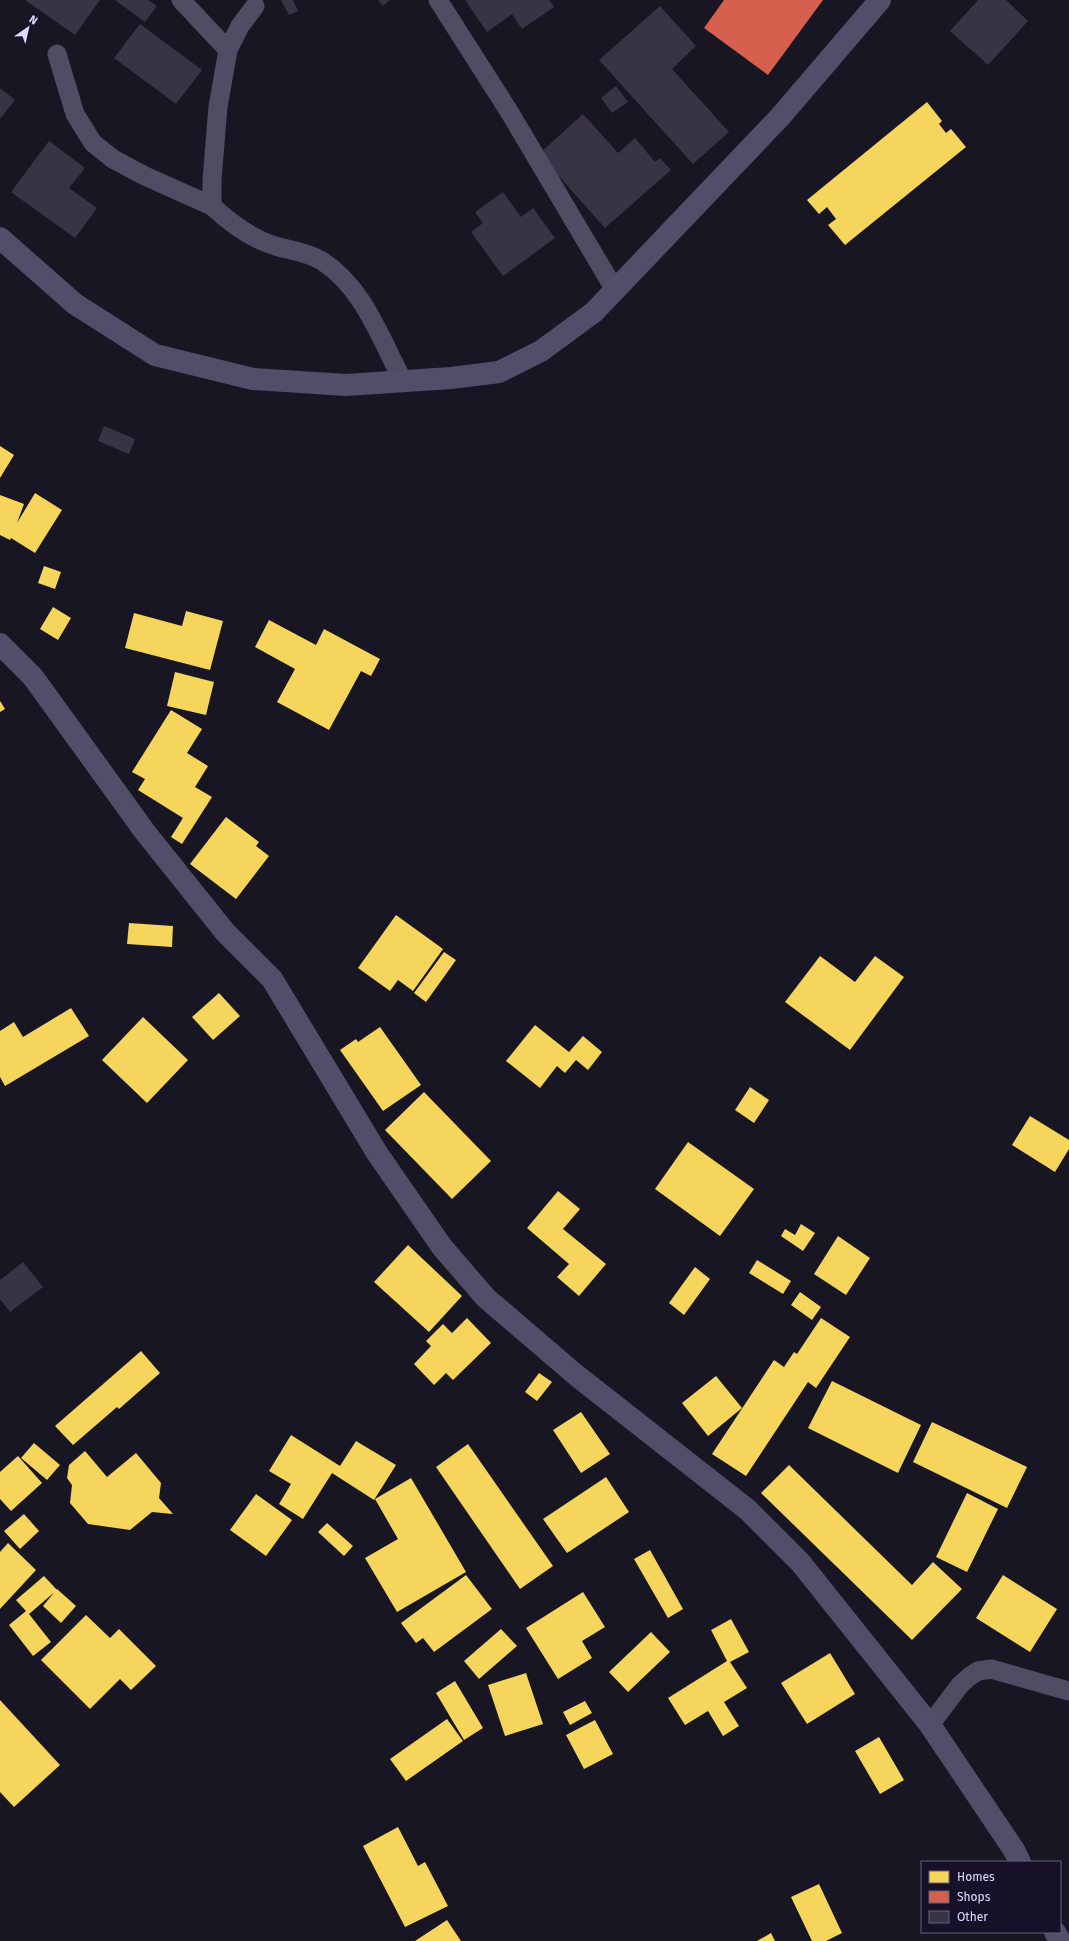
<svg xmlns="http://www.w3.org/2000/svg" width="1069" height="1941" font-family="'Fira Sans',sans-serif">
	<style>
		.homes { fill: #f6d55c }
		.shops { fill: #d6604d }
		.building { fill: #393445 }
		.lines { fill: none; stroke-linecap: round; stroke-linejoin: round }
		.street { stroke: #4f4c63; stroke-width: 19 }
		.secondary { stroke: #524e69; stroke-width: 22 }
	</style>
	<rect width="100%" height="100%" fill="#191623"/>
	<path class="homes" d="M927,102l15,19 -3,3 7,9 5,-4 15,18 -121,98 -17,-20 8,-6 -9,-12 -8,7 -12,-14z
		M0,446l14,9 -14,23z
		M35,493l27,17 -27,43 -24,-15 -1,2 -10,-5v-40l24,9 -7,19z
		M44,566l17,6 -6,17 -17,-6z
		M53,607l18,11 -13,22 -18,-11z
		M186,611l37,10 -13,49 -85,-22 9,-35 48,13z
		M269,620l47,25 8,-16 56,30 -9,17 -10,-5 -32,59 -52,-28 18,-33 -40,-22z
		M175,672l39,10 -8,33 -39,-9z
		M0,701l5,8 -5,3z
		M171,710l31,19 -15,24 21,13 -13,21 17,10 -30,47 -11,-7 12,-19 -45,-28 7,-11 -13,-7z
		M226,817l33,25 -3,4 13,10 -33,43 -46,-35z
		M396,915l47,34 -30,42 -15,-11 -8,11 -32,-23z
		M129,923l44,3 -1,21 -45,-3z
		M444,952l12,8 -30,42 -12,-9z
		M820,956l35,26 20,-26 29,21 -54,73 -65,-48z
		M219,993l21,23 -27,24 -21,-23z
		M71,1008l18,28 -84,50 -5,-9v-46l14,-9 9,15z
		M143,1017l45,43 -41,43 -45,-43z
		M535,1025l34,27 14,-16 19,16 -14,18 -12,-10 -11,13 -8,-7 -17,22 -34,-27z
		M380,1027l41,58 -38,26 -43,-61 16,-11 2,3z
		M750,1087l19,13 -15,23 -19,-13z
		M424,1092l67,69 -39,38 -67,-69z
		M1030,1116l39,24v9l-14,23 -43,-27z
		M688,1142l66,47 -34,47 -65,-47z
		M558,1191l22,18 -17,20 43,35 -27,32 -22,-19 12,-13 -42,-36z
		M801,1224l14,9 -12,18 -22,-15 4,-7 10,6z
		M838,1236l32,22 -24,37 -32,-21z
		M408,1245l54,51 -33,36 -55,-50z
		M757,1260l34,21 -8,13 -34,-21z
		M695,1267l15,12 -26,36 -15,-12z
		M800,1292l21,15 -9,13 -21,-15z
		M467,1318l24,25 -38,37 -7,-7 -12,12 -20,-21 17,-18 -5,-5 17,-17 9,9z
		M821,1318l29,19 -34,51 -8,-6 -62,94 -34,-22 62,-94 10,7 10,-15 3,2z
		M141,1351l19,22 -41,36 -2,-2 -44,38 -18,-19z
		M539,1373l13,9 -15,19 -12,-9z
		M716,1376l26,32 -34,28 -26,-33z
		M832,1381l89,44 -23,48 -90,-45z
		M581,1412l29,42 -29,19 -28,-43z
		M932,1422l95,45 -20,41 -94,-46z
		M291,1435l49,31 16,-25 40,24 -22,35 -42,-27 -29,46 -24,-15 12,-20 -22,-13z
		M34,1443l26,22 -13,15 -26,-22z
		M468,1444l85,122 -33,23 -84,-122z
		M85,1451l22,26 29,-24 25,30 -2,15 14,16 -21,-2 -22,18 -42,-6 -18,-21 2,-18 -5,-7 2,-13z
		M18,1456l24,27 -31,28 -11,-12v-27z
		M789,1465l123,120 21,-23 29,27 -50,51 -151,-147z
		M606,1477l23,35 -62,41 -24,-34z
		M411,1478l55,94 -69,40 -32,-54 33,-19 -23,-40z
		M967,1493l31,16 -31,63 -31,-15z
		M256,1494l36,26 -26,36 -36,-26z
		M24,1514l15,17 -19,18 -16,-18z
		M327,1523l26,23 -9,10 -26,-24z
		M8,1543l28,27 -36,39v-57z
		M650,1550l33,59 -15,9 -34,-59z
		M466,1575l26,34 -58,43 -11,-14 -7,5 -15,-20z
		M1003,1575l54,34 -27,43 -54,-34z
		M44,1576l13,14 -28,24 22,28 -18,14 -24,-31 17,-14 -10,-11z
		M57,1589l19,17 -15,17 -18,-17z
		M583,1592l22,35 -23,14 10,17 -34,21 -32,-51z
		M86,1615l24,23 9,-9 37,37 -25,24 -11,-11 -30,30 -49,-49z
		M731,1619l18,33 -19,10 17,26 -23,14 15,24 -16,10 -15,-25 -23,14 -17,-27 59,-37 -16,-31z
		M501,1629l16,17 -38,33 -15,-18z
		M651,1632l19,20 -42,40 -19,-20z
		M830,1653l25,41 -48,30 -26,-41z
		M526,1673l17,51 -38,12 -17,-51z
		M455,1681l28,47 -19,12 -28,-47z
		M0,1700l60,65 -46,42 -14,-15z
		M585,1701l7,12 -22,12 -7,-13z
		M447,1719l16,22 -57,40 -16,-22z
		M595,1720l18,34 -29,15 -18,-34z
		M879,1737l25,43 -24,14 -25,-43z
		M398,1827l20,39 7,-4 23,44 -43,21 -42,-81z
		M819,1884l23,49 -16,8h-14l-21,-44z
		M447,1920l14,21h-46z
		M771,1933l4,8h-18z"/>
	<path class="shops" d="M724,0h99l-55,75 -64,-47z"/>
	<path class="building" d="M25,0h75l-25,35z
		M115,0h33l9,6 -12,16z
		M281,0h12l5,11 -9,4z
		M378,0h12l-7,6z
		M465,0h84l5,7 -32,22 -10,-15 -25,18z
		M978,0h28l22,21 -40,44 -38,-34z
		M660,6l36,40 -24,23 57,63 -36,32 -94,-104z
		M140,24l62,46 -26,34 -62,-46z
		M616,86l12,16 -16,11 -11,-15z
		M0,88l15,12 -15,19z
		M583,114l35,39 17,-15 20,24 5,-4 11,12 -66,58 -66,-74z
		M49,141l36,27 -16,20 28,20 -22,30 -64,-46z
		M503,192l18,25 12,-9 22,30 -52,38 -32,-44 12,-9 -8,-11z
		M104,426l31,13 -6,15 -31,-13z
		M23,1262l20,25 -33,25 -10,-13v-19z"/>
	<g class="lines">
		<path class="street" d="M181,0l47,50
			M438,0l72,113 105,177
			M255,6l-15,20 -12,24 -10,57 -6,73v26c19,18 41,34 67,41 15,4 30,6 43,14 42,27 59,79 81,120
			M57,54l18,60 18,29 20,16 32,17 67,30
			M930,1725l30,-40 9,-8 9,-6 13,-2 78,22"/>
		<path class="secondary" d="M0,238l75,66 80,51 98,24 93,6 105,-7 48,-6 42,-21 53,-39 186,-195 100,-117
			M0,644l33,33 112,155 80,100 47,47 105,174 65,94 44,51 90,77 172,135 52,52 130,163 84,125 6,12
			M1055,1932l5,9"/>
	</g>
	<rect x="921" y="1861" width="140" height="72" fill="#161128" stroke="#67617e"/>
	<rect x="929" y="1871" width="20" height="12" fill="#f6d55c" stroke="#67617e"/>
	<text x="957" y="1881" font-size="12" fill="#e0d9fe">Homes</text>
	<rect x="929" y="1891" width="20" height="12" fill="#d6604d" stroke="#67617e"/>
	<text x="957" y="1901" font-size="12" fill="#e0d9fe">Shops</text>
	<rect x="929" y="1911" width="20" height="12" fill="#393445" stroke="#67617e"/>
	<text x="957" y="1921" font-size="12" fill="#e0d9fe">Other</text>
	<g transform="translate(28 28) rotate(34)" stroke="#161128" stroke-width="3" paint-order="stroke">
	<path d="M0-3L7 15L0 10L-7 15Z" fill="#e0d9fe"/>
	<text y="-6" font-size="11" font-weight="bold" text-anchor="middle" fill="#e0d9fe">N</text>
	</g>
</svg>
